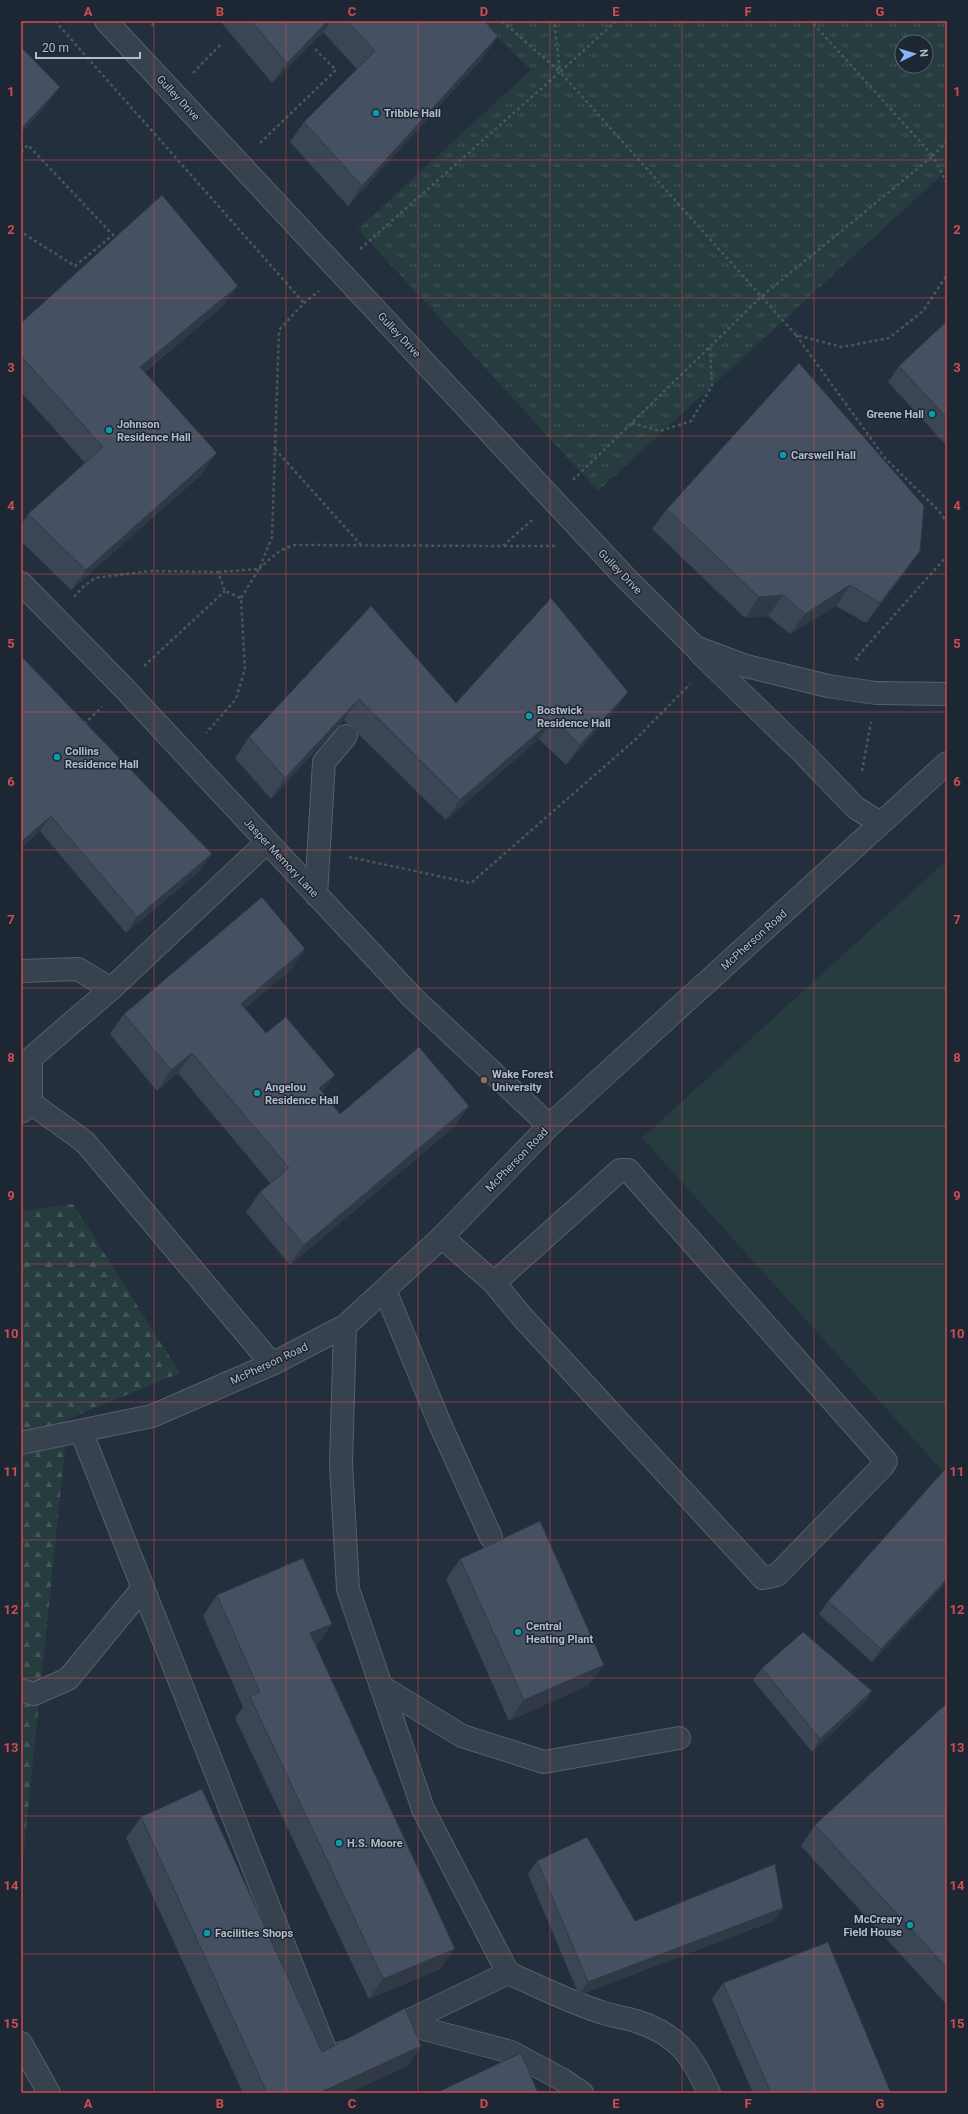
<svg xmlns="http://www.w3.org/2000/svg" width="968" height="2114" font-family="Roboto,sans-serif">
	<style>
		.grass { fill: url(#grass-tufts); fill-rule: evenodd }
		.forest { fill: url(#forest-firs) }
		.pitch { fill: #263c3f }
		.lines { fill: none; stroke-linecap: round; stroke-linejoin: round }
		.minor-casing { stroke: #565f6c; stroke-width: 24 }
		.path { stroke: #44595c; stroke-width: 2.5; stroke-dasharray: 3 3; stroke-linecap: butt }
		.minor { stroke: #38414e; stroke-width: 22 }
		.wall { fill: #3b4654 }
		.shaded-wall { fill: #303945 }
		.building { fill: #455162; stroke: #303945 }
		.grid { fill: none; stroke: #ce4d50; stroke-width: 1; stroke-opacity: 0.55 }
		.culture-dot { fill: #0f9aa8; stroke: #1d2633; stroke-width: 1.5 }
		.education-dot { fill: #8d6e63; stroke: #1d2633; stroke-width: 1.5 }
		.labels { text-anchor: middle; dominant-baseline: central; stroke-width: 3; stroke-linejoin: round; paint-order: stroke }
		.street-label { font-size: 11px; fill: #b4bcc9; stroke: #1d2633 }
		.poi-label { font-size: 11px; font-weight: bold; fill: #b4bcc9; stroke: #1d2633; text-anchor: start }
		.neatline { fill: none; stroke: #ce4d50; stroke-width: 1.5 }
		.grid-label { font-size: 13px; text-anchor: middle; font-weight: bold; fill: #ce4d50 }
	</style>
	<defs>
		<pattern id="grass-tufts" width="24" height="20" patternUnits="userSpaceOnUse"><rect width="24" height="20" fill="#263c3f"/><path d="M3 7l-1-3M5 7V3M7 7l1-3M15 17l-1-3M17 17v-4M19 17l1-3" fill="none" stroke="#435659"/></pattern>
		<pattern id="forest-firs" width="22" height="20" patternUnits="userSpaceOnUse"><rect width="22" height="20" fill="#263c3f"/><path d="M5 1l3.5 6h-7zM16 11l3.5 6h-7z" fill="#435659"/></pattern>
	</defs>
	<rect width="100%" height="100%" fill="#242f3e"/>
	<path class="grass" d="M482,21h465v149l-349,321 -240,-262 173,-159zM902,42h24v24h-24z"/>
	<path class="forest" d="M73,1204l107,169 -112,46 -46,449 -1,-657z"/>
	<path class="pitch" d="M947,860v616l-305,-338z"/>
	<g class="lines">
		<defs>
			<path id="minor" d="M106,21l519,556 70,70 51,19 82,20 48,7 71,1
				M21,583l101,103 290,311 123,115 14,14
				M700,653l102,99 54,56 24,15
				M316,895l8,-133 22,-26
				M21,971l57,-2 33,20
				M31,1103l54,39 187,222
				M21,1112l10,-9v-45l80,-69 155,-146
				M442,1237l52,46 30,36 239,259 14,-3 105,-108 4,-6 -258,-291h-8l-126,113
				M385,1290l55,134 51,113
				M345,1326l-4,138 7,125 75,220 85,164 -125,60
				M81,1431l248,628 18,-8
				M21,1443l131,-27 120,-52 73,-38 97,-89 107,-111 398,-363
				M382,1687l80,49 82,26 135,-24
				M21,1690l13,4 34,-15 75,-91
				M508,1973c30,13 59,28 90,38 12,5 26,6 38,10 41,13 56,34 73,72
				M402,2023l109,29 52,28 19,13
				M21,2043l28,50"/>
		</defs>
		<use href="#minor" class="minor-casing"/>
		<path class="path" d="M55,21l249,282
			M502,21l58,51
			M616,21l-56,51 236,263 46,12 47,-9 34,-27 24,-36
			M152,26l3,-5
			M193,73l28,-29
			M947,141l-14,15 14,28
			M260,143l76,-73 -22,-22
			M21,152l7,-7 85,90 -38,31 -54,-34
			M360,249l200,-177 -6,-51
			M796,335l89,123 53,52 9,12
			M632,423l28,8 31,-10 21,-35 -2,-39
			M275,449l86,96
			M573,480l188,-183 172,-141 -122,-135
			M504,546h51
			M260,567l12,-30 7,-207 25,-27 15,-12
			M259,569c12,-11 21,-21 37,-24l207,1 29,-26
			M218,572l41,-3 -18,29
			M74,597l9,-10 12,-9 55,-7 68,1 7,19 16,7 4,71 -9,30 -30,34
			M858,660l-2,-2 91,-102
			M144,666l81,-75
			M84,724l18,-17
			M862,771l9,-49
			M349,857l122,26 165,-144 54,-55"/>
		<use href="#minor" class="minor"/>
	</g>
	<path class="wall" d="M220,21h264v36l-136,149 -58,-64 14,-20 53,-53 -34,-37 -51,51z
		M223,306l-78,66 57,102 -131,116 -50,-49v-16l7,-11 57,-51 -64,-71v-69z
		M947,321v125l-59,-64 11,-16z
		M667,509l239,62 -40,52 -30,-17 -46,28 -22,-18 -23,2 -93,-89z
		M371,606l85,97 172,-11 -15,20 -47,53 -27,-26 -93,81 -102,-100 -73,79 -36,-41 14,-21z
		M21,656l180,214 -75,63 -86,-102 -19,17z
		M305,949l-14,21 -46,38 21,25 69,42 -13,17 18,22 129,-8 -15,21 -164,138 -44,-53 14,-20 10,-9 -92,-110 -21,18 -47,-57 14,-20z
		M947,1467v115l-75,80 -53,-48 9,-13z
		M460,1559l129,126 -80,36 -63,-142z
		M217,1595l101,49 -2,1 124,324 -71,30 -134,-281 8,-11 -40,-91z
		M762,1668l110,23 -8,12 -52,49 -59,-72z
		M947,1703v302l-146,-159 14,-21z
		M141,1817l181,235 99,-6 -14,20 -58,27h-106l-117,-255z
		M537,1861l98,60 148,-13 -9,13 -195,74 -51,-121z
		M723,1983l168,110h-138l-41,-94z"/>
	<path class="shaded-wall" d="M328,21h3l-8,11 -51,51 15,-20z
		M498,36l-14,21 -136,149 14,-20z
		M60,87l-15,20 -24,27v-5z
		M238,286l-15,20 -97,81 14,-20z
		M217,453l-15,21 -131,116 15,-20z
		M920,551l-14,20 -40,52 14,-20z
		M850,585l-14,21 -46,28 15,-20z
		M783,595l-15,21 -23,2 14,-21z
		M628,692l-15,20 -47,53 14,-20z
		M359,699l-15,21 -73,79 14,-21z
		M554,719l-15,20 -93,81 14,-20z
		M51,816l-11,15 -19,17v-6z
		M212,854l-11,16 -75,63 11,-16z
		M305,949l-14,21 -65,54 15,-20z
		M192,1053l-14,20 -21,18 14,-21z
		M335,1075l-15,20 -1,-7z
		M469,1106l-15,21 -164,138 14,-20z
		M947,1579v3l-75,80 9,-13z
		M332,1624l-14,20 -23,10 15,-21z
		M604,1665l-15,20 -80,36 15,-21z
		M872,1691l-8,12 -52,49 8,-13z
		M783,1908l-9,13 -195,74 9,-13z
		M455,1949l-15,20 -71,30 14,-20z
		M421,2046l-14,20 -58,27h-30z"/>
	<path class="building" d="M251,21h77l-41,42z
		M347,21h137l14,15 -136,150 -58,-64 71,-71z
		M21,47l39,40 -39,42z
		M162,195l76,91 -98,81 77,86 -131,117 -58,-56 75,-67 -82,-91v-33z
		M947,321v97l-48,-52z
		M799,363l125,143 -4,45 -40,52 -30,-18 -45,29 -22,-19 -24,2 -92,-88z
		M551,598l77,94 -48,53 -26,-26 -94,81 -101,-101 -74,79 -36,-41 122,-131 85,97z
		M21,656l191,198 -75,63 -86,-101 -30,26z
		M262,897l43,52 -64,55 25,29 20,-16 49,58 -16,13 21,26 79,-67 50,59 -165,139 -44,-53 29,-24 -97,-115 -21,17 -47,-56z
		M947,1467v112l-66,70 -53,-48z
		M540,1521l64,144 -80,35 -64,-141z
		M303,1558l29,66 -22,9 145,316 -72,30 -133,-282 10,-5 -43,-97z
		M803,1632l69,59 -52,48 -58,-71z
		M947,1703v265l-132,-143z
		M202,1789l120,263 83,-44 16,38 -102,47h-52l-126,-276z
		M587,1837l48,84 140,-57 8,44 -195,74 -51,-121z
		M828,1942l63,151h-120l-48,-110z
		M521,2053l17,40h-102z"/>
	<path class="grid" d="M154,21v2072M286,21v2072M418,21v2072M550,21v2072M682,21v2072M814,21v2072M21,160h926M21,298h926M21,436h926M21,574h926M21,712h926M21,850h926M21,988h926M21,1126h926M21,1264h926M21,1402h926M21,1540h926M21,1678h926M21,1816h926M21,1954h926"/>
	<g class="culture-dot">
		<circle cx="376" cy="113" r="4"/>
		<circle cx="932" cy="414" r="4"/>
		<circle cx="109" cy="430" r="4"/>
		<circle cx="783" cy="455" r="4"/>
		<circle cx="529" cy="716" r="4"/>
		<circle cx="57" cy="757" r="4"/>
		<circle cx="257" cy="1093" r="4"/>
		<circle cx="518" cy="1632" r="4"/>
		<circle cx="339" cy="1843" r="4"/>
		<circle cx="910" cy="1925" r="4"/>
		<circle cx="207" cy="1933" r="4"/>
	</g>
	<circle class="education-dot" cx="484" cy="1080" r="4"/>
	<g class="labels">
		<g class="street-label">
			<text transform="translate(178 98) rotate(47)">Gulley Drive</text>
			<text transform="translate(399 335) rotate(47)">Gulley Drive</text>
			<text transform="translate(620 572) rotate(46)">Gulley Drive</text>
			<text transform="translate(281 858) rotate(47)">Jasper Memory Lane</text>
			<text transform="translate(754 940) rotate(-42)">McPherson Road</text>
			<text transform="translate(517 1160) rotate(-46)">McPherson Road</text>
			<text transform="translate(269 1364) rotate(-25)">McPherson Road</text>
		</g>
		<g class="poi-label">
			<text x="384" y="113">Tribble Hall</text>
			<text x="924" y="414" text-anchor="end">Greene Hall</text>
			<text x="117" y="424">Johnson<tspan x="117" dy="13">Residence Hall</tspan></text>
			<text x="791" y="455">Carswell Hall</text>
			<text x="537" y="710">Bostwick<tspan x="537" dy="13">Residence Hall</tspan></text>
			<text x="65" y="751">Collins<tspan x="65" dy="13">Residence Hall</tspan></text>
			<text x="492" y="1074">Wake Forest<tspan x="492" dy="13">University</tspan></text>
			<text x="265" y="1087">Angelou<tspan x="265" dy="13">Residence Hall</tspan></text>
			<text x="526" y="1626">Central<tspan x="526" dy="13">Heating Plant</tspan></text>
			<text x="347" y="1843">H.S. Moore</text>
			<text x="902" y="1919" text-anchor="end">McCreary<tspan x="902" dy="13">Field House</tspan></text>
			<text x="215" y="1933">Facilities Shops</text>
		</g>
	</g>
	<rect width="968" height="2114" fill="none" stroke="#1d2633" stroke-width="44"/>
	<g transform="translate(914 54) rotate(85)"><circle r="19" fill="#1d2633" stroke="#59626f"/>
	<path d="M0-3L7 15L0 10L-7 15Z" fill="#8ab4f8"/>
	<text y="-6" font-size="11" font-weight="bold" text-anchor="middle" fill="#b4bcc9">N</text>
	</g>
	<path d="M36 52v6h104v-6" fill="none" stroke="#b4bcc9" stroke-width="2"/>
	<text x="42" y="52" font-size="12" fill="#b4bcc9" stroke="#1d2633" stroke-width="3" paint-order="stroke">20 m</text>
	<rect x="22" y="22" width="924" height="2070" class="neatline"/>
	<g class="grid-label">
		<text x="88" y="16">A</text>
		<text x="220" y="16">B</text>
		<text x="352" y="16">C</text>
		<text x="484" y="16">D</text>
		<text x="616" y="16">E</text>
		<text x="748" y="16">F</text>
		<text x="880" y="16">G</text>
		<text x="11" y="96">1</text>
		<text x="957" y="96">1</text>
		<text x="11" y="234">2</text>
		<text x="957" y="234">2</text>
		<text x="11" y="372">3</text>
		<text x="957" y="372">3</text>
		<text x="11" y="510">4</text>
		<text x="957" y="510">4</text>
		<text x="11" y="648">5</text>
		<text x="957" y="648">5</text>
		<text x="11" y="786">6</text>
		<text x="957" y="786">6</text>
		<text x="11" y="924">7</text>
		<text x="957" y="924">7</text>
		<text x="11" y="1062">8</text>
		<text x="957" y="1062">8</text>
		<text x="11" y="1200">9</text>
		<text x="957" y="1200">9</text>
		<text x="11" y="1338">10</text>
		<text x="957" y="1338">10</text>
		<text x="11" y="1476">11</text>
		<text x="957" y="1476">11</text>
		<text x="11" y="1614">12</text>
		<text x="957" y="1614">12</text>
		<text x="11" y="1752">13</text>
		<text x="957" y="1752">13</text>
		<text x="11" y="1890">14</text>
		<text x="957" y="1890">14</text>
		<text x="11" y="2028">15</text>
		<text x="957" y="2028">15</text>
		<text x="88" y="2108">A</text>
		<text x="220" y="2108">B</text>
		<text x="352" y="2108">C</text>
		<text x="484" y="2108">D</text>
		<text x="616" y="2108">E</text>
		<text x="748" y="2108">F</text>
		<text x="880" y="2108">G</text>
	</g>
</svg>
